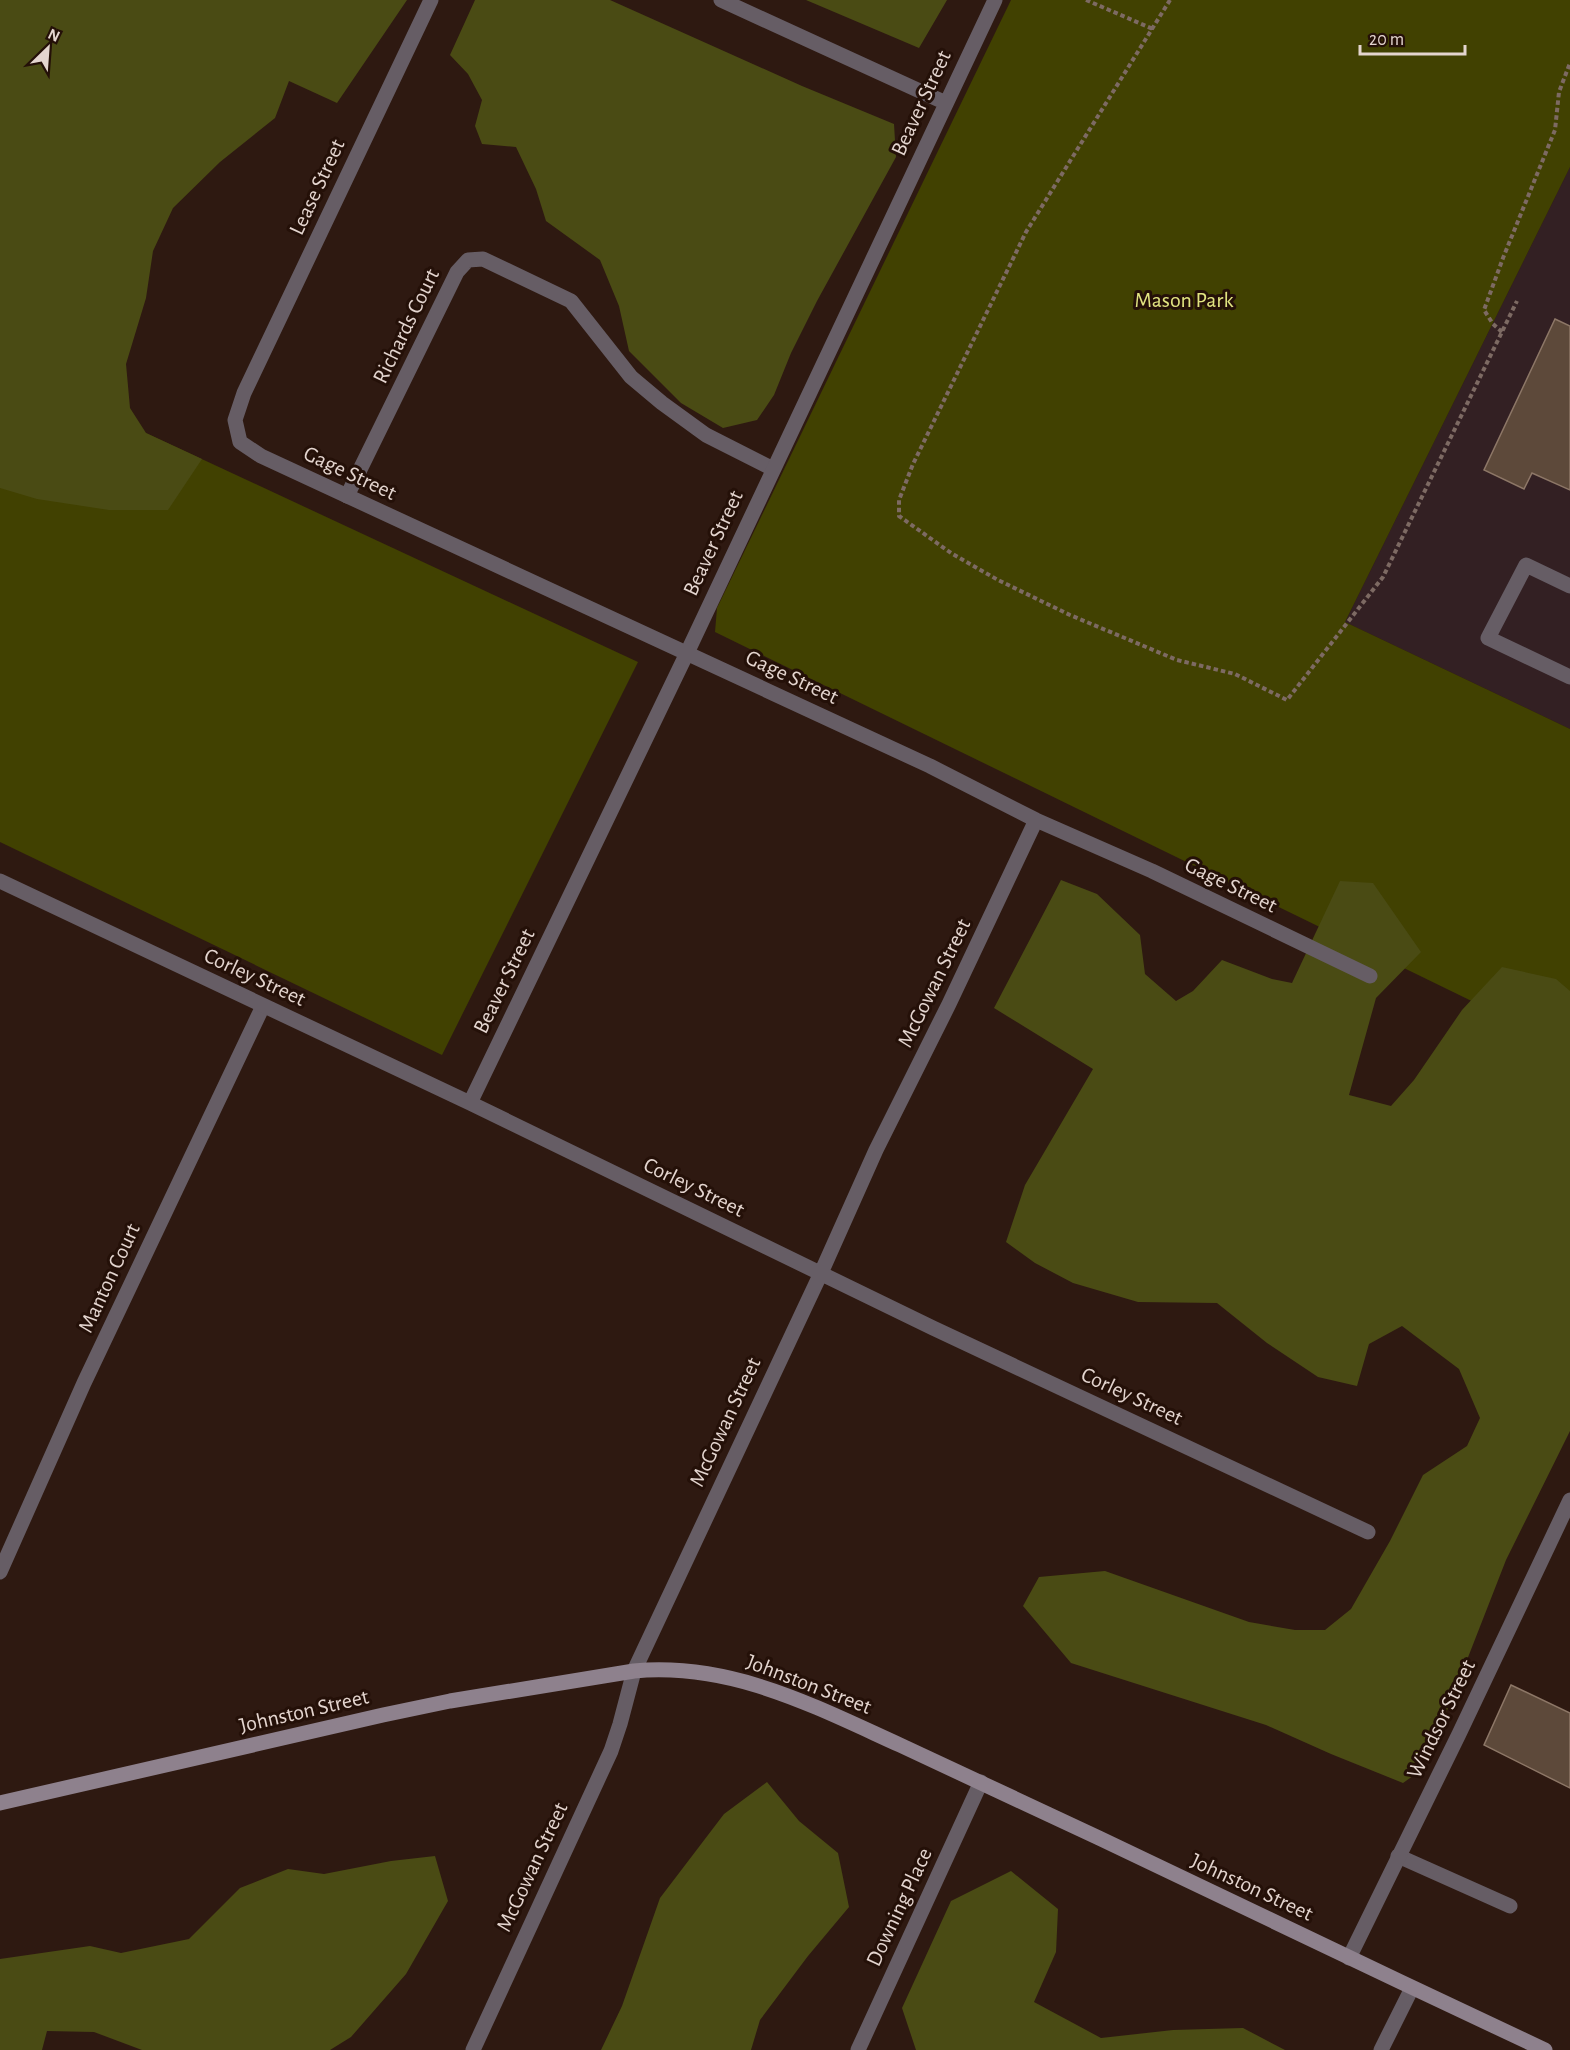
<svg xmlns="http://www.w3.org/2000/svg" width="1570" height="2050" font-family="'Alegreya Sans',sans-serif">
	<style>
		.education { fill: #332023 }
		.green { fill: #414101 }
		.forest { fill: #4a4b14 }
		.building { fill: #5d493a; stroke: #8d7767; stroke-width: 1.5 }
		.lines { fill: none; stroke-linecap: round; stroke-linejoin: round }
		.path { stroke: #7d6a63; stroke-width: 4; stroke-dasharray: 4.5 3; stroke-linecap: butt }
		.service { stroke: #665d65; stroke-width: 15 }
		.minor { stroke: #665d65; stroke-width: 15 }
		.secondary { stroke: #8e818d; stroke-width: 15 }
		.labels { text-anchor: middle; dominant-baseline: central; stroke-width: 6; stroke-linejoin: round; paint-order: stroke }
		.street-label { font-size: 22px; fill: #e4d5cf; stroke: #241008 }
		.park-label { font-size: 22px; fill: #e1e480; stroke: #241008 }
	</style>
	<rect width="100%" height="100%" fill="#2e1911"/>
	<path class="education" d="M1570,167v562l-225,-107z"/>
	<path class="green" d="M1011,0h559v167l-225,455 225,107v320l-855,-417 2,-24z
		M4,367l634,295 -196,393 -442,-213v-470z"/>
	<path class="forest" d="M0,0h407l-70,103 -48,-22 -14,37 -55,44 -47,46 -20,43 -7,47 -20,66 4,44 16,25 56,26 -34,51h-59l-72,-11 -37,-11z
		M475,0h135l192,86 92,38 2,33 -79,144 -26,52 -17,42 -17,25 -34,8 -42,-25 -52,-52 -10,-45 -19,-46 -54,-39 -10,-32 -20,-42 -34,-3 -7,-18 7,-26 -14,-26 -18,-19z
		M806,0h141l-28,48z
		M1061,880l36,14 43,41 5,39 31,27 17,-10 29,-31 50,19 20,4 48,-102 33,2 48,69 -45,46 -27,97 42,11 23,-26 48,-70 40,-43 54,12 14,12v440l-64,129 -57,146 -29,65 -17,12 -72,-29 -65,-29 -195,-62 -48,-57 16,-29 66,-6 144,51 46,8h30l26,-21 39,-68 33,-66 44,-29 13,-28 -21,-49 -57,-43 -33,18 -12,42 -39,-9 -51,-34 -50,-40 -79,-1 -65,-19 -38,-20 -29,-21 19,-57 68,-116 -99,-61z
		M767,1782l32,39 39,32 11,54 -41,49 -48,64 -9,30h-150l21,-44 38,-108 64,-84z
		M435,1856l13,45 -42,73 -55,63 -21,13h-188l-48,-18 -47,-1 -5,19h-42v-91l90,-13 31,7 68,-14 51,-51 48,-19 36,5 67,-13z
		M1011,1871l47,38 -2,43 -22,50 67,36 72,-8 70,-2 42,22h-369l-14,-42 49,-107z"/>
	<path class="building" d="M1555,319l15,7v164l-38,-17 -8,16 -40,-19z
		M1511,1685l59,28v75l-86,-43z"/>
	<g class="lines">
		<path class="path" d="M1086,0l67,29
			M1170,0l-144,232 -113,232 -14,36v16l52,37 47,27 72,35 107,45 58,14 52,26 96,-123 134,-276
			M1502,332l-9,-8 -9,-14 19,-52 52,-128 4,-38 11,-29"/>
		<path class="service" d="M347,496l110,-224 11,-12 15,-1 88,42 60,76 31,26 44,32 67,34
			M1570,586l-44,-21 -38,73 82,39
			M0,1572l84,-189 179,-377
			M1398,1856l112,50"/>
		<path class="minor" d="M431,0l-187,393 -9,27 5,22 21,14 669,310 106,54 116,51 218,105
			M721,0l225,103
			M0,881l470,222 463,225 435,204
			M470,1103l217,-450 308,-653
			M1349,1958l110,-224 111,-234
			M473,2050l138,-299 9,-27 14,-53 187,-398 55,-123 73,-146 87,-184
			M858,2050l123,-268
			M1381,2050l31,-62"/>
		<path class="secondary" d="M0,1803l383,-88 67,-14 184,-30c97,-9 180,35 266,74 66,31 132,62 199,93 148,71 297,142 446,212"/>
	</g>
	<g class="labels">
		<g class="street-label">
			<text transform="translate(921 103) rotate(-65)">Beaver Street</text>
			<text transform="translate(317 187) rotate(-65)">Lease Street</text>
			<text transform="translate(406 326) rotate(-64)">Richards Court</text>
			<text transform="translate(350 473) rotate(25)">Gage Street</text>
			<text transform="translate(713 543) rotate(-65)">Beaver Street</text>
			<text transform="translate(792 677) rotate(25)">Gage Street</text>
			<text transform="translate(1231 885) rotate(26)">Gage Street</text>
			<text transform="translate(255 977) rotate(25)">Corley Street</text>
			<text transform="translate(504 981) rotate(-64)">Beaver Street</text>
			<text transform="translate(934 983) rotate(-64)">McGowan Street</text>
			<text transform="translate(694 1187) rotate(26)">Corley Street</text>
			<text transform="translate(109 1278) rotate(-65)">Manton Court</text>
			<text transform="translate(1132 1396) rotate(25)">Corley Street</text>
			<text transform="translate(725 1422) rotate(-65)">McGowan Street</text>
			<text transform="translate(809 1684) rotate(21)">Johnston Street</text>
			<text transform="translate(304 1711) rotate(-13)">Johnston Street</text>
			<text transform="translate(1441 1719) rotate(-64)">Windsor Street</text>
			<text transform="translate(532 1867) rotate(-65)">McGowan Street</text>
			<text transform="translate(1252 1887) rotate(25)">Johnston Street</text>
			<text transform="translate(899 1907) rotate(-65)">Downing Place</text>
		</g>
		<g class="park-label">
			<text x="1184" y="300">Mason Park</text>
		</g>
	</g>
	<g transform="translate(48 48) rotate(25)" stroke="#241008" stroke-width="4.5" paint-order="stroke">
	<path d="M0-4.5L10 22L0 15L-10 22Z" fill="#e4d5cf"/>
	<text y="-9" font-size="16" font-weight="bold" text-anchor="middle" fill="#e4d5cf">N</text>
	</g>
	<path d="M1360 45v9h105v-9" fill="none" stroke="#e4d5cf" stroke-width="3"/>
	<text x="1369" y="45" font-size="18" fill="#e4d5cf" stroke="#241008" stroke-width="4.5" paint-order="stroke">20 m</text>
</svg>
